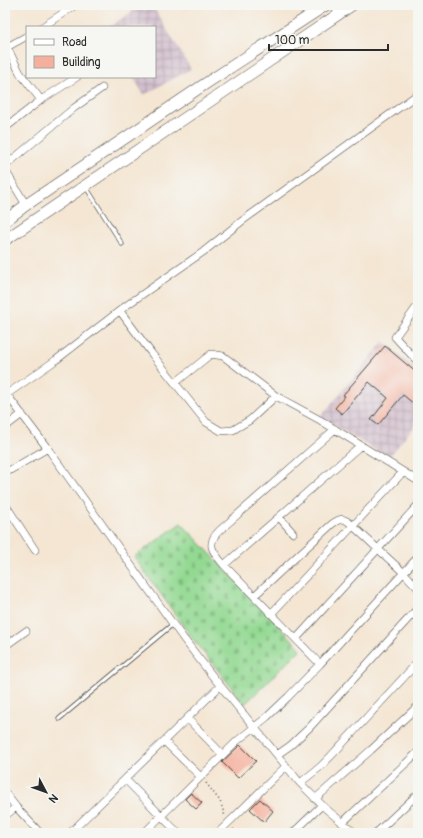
<svg xmlns="http://www.w3.org/2000/svg" width="423" height="838" font-family="Pangolin,sans-serif">
	<style>
		.industrial { fill: url(#industrial-grid) }
		.cemetery { fill: url(#cemetery-stones); stroke: #5f825e }
		.building { fill: #f5b09d }
		.lines { fill: none; stroke-linecap: round; stroke-linejoin: round }
		.service-casing { stroke: #494744; stroke-width: 5 }
		.minor-casing { stroke: #494744; stroke-width: 8 }
		.primary-casing { stroke: #494744; stroke-width: 12 }
		.path { stroke: #494744; stroke-width: 1.5; stroke-dasharray: 1 3; stroke-linecap: butt }
		.service { stroke: #fff; stroke-width: 3.5 }
		.minor { stroke: #fff; stroke-width: 7 }
		.primary { stroke: #fff; stroke-width: 11 }
	</style>
	<defs>
		<pattern id="industrial-grid" width="8" height="8" patternUnits="userSpaceOnUse"><rect width="8" height="8" fill="#d1bdcc"/><path d="M0 4h8M4 0v8" fill="none" stroke="#aa9aa6"/></pattern>
		<pattern id="cemetery-stones" width="16" height="16" patternUnits="userSpaceOnUse"><rect width="16" height="16" fill="#93d992"/><path d="M2 7V4a2 2 0 0 1 4 0v3zM10 15v-3a2 2 0 0 1 4 0v3z" fill="#7fba7e"/></pattern>
	</defs>
	<rect width="100%" height="100%" fill="#f6f6f2"/>
	<filter id="ink" filterUnits="userSpaceOnUse"><feTurbulence type="fractalNoise" baseFrequency=".025" numOctaves="2"/><feDisplacementMap in="SourceGraphic" scale="8" xChannelSelector="R" yChannelSelector="G"/><feConvolveMatrix kernelMatrix="1 2 1 2 8 2 1 2 1" color-interpolation-filters="sRGB"/></filter>
	<filter id="wash" filterUnits="userSpaceOnUse"><feTurbulence type="fractalNoise" baseFrequency=".012" numOctaves="4" result="noise"/><feDisplacementMap in="SourceGraphic" scale="16" xChannelSelector="R" yChannelSelector="G"/><feGaussianBlur stdDeviation="0.9" result="paint"/><feColorMatrix in="noise" values="0 0 0 0 0 0 0 0 0 0 0 0 0 0 0 0 0 1.4 0 .05"/><feComposite in="paint" operator="in"/></filter>
	<g filter="url(#wash)">
		<rect width="100%" height="100%" fill="#f4e6d3"/>
		<path class="industrial" d="M142,5h10l39,64 -47,26 -11,-18h22v-50h-46z
			M383,342l35,29v51l-30,36 -68,-41z"/>
		<path class="cemetery" d="M181,523l120,126 -56,55 -50,-62 -61,-85z"/>
		<g id="blocks">
			<path class="building" d="M385,346l33,28v26l-4,4 -11,-9 -25,30 -7,-5 17,-22 -19,-16 -27,32 -7,-6 10,-12 -2,-1z
				M240,745l16,16 -18,17 -16,-16z
				M191,793l11,10 -6,6 -11,-10z
				M260,799l13,12 -9,11 -14,-13z"/>
		</g>
	</g>
	<g filter="url(#ink)">
		<use href="#blocks" fill-opacity="0" stroke="#494744" stroke-width="1"/>
		<g class="lines">
			<defs>
				<path id="service" d="M86,187l36,57
					M59,719l114,-95"/>
				<path id="minor" d="M42,27l32,-21
					M5,43l15,30 21,27
					M7,47l20,-11
					M5,128l36,-28 36,-23
					M5,166l69,-58 28,-20
					M5,170l21,35
					M418,305l-23,32 23,25
					M120,311l32,43 54,68 15,9 12,-1 17,-10 26,-24
					M175,383l36,-29 12,2 53,40 44,24 98,61
					M5,392l46,61 132,185 31,40 86,105 25,25 30,25
					M7,394l49,-34 71,-55 76,-53 39,-31 176,-127
					M5,427l17,-13
					M5,473l43,-25
					M5,504l30,46
					M279,517l14,16
					M224,565l137,-120
					M254,596l78,-72c10,-7 13,-6 21,2l51,47 14,15
					M271,614l132,-142
					M296,639l122,-134
					M5,646l21,-15
					M320,664l-96,-99c-10,-12 -19,-20 -5,-34l116,-102
					M187,718l36,37
					M164,741l37,36
					M277,755l14,-10 19,-18 108,-119
					M125,779l53,54
					M300,783l20,-16 11,-11 87,-94
					M5,793l11,14 24,26
					M315,799l56,-49 47,-44
					M5,816l11,-9
					M342,823l76,-71
					M70,833l150,-147
					M144,833l93,-92 30,-24 21,-20 32,-33 98,-107
					M218,833l68,-67
					M293,833l29,-28
					M376,833l42,-39"/>
				<path id="primary" d="M5,221l21,-16 179,-121 121,-79
					M5,240l347,-235"/>
			</defs>
			<use href="#service" class="service-casing"/>
			<use href="#minor" class="minor-casing"/>
			<use href="#primary" class="primary-casing"/>
			<path class="path" d="M206,783l14,18 5,15
				M233,829l4,4"/>
			<use href="#service" class="service"/>
			<use href="#minor" class="minor"/>
			<use href="#primary" class="primary"/>
		</g>
	</g>
	<rect width="423" height="838" fill="none" stroke="#f6f6f2" stroke-width="20"/>
	<rect x="26" y="26" width="130" height="52" fill="#f6f6f2" stroke="#a5a5a2"/>
	<rect x="34" y="39" width="20" height="6" fill="#ffffff" stroke="#a5a5a2"/>
	<text x="62" y="46" font-size="12" fill="#2b2b2b">Road</text>
	<rect x="34" y="56" width="20" height="12" fill="#f5b09d" stroke="#a5a5a2"/>
	<text x="62" y="66" font-size="12" fill="#2b2b2b">Building</text>
	<g transform="translate(46 792) rotate(131)" stroke="#f6f6f2" stroke-width="3" paint-order="stroke">
	<path d="M0-3L7 15L0 10L-7 15Z" fill="#2b2b2b"/>
	<text y="-6" font-size="11" font-weight="bold" text-anchor="middle" fill="#2b2b2b">N</text>
	</g>
	<path d="M269 44v6h119v-6" fill="none" stroke="#2b2b2b" stroke-width="2"/>
	<text x="275" y="44" font-size="12" fill="#2b2b2b" stroke="#f6f6f2" stroke-width="3" paint-order="stroke">100 m</text>
</svg>
